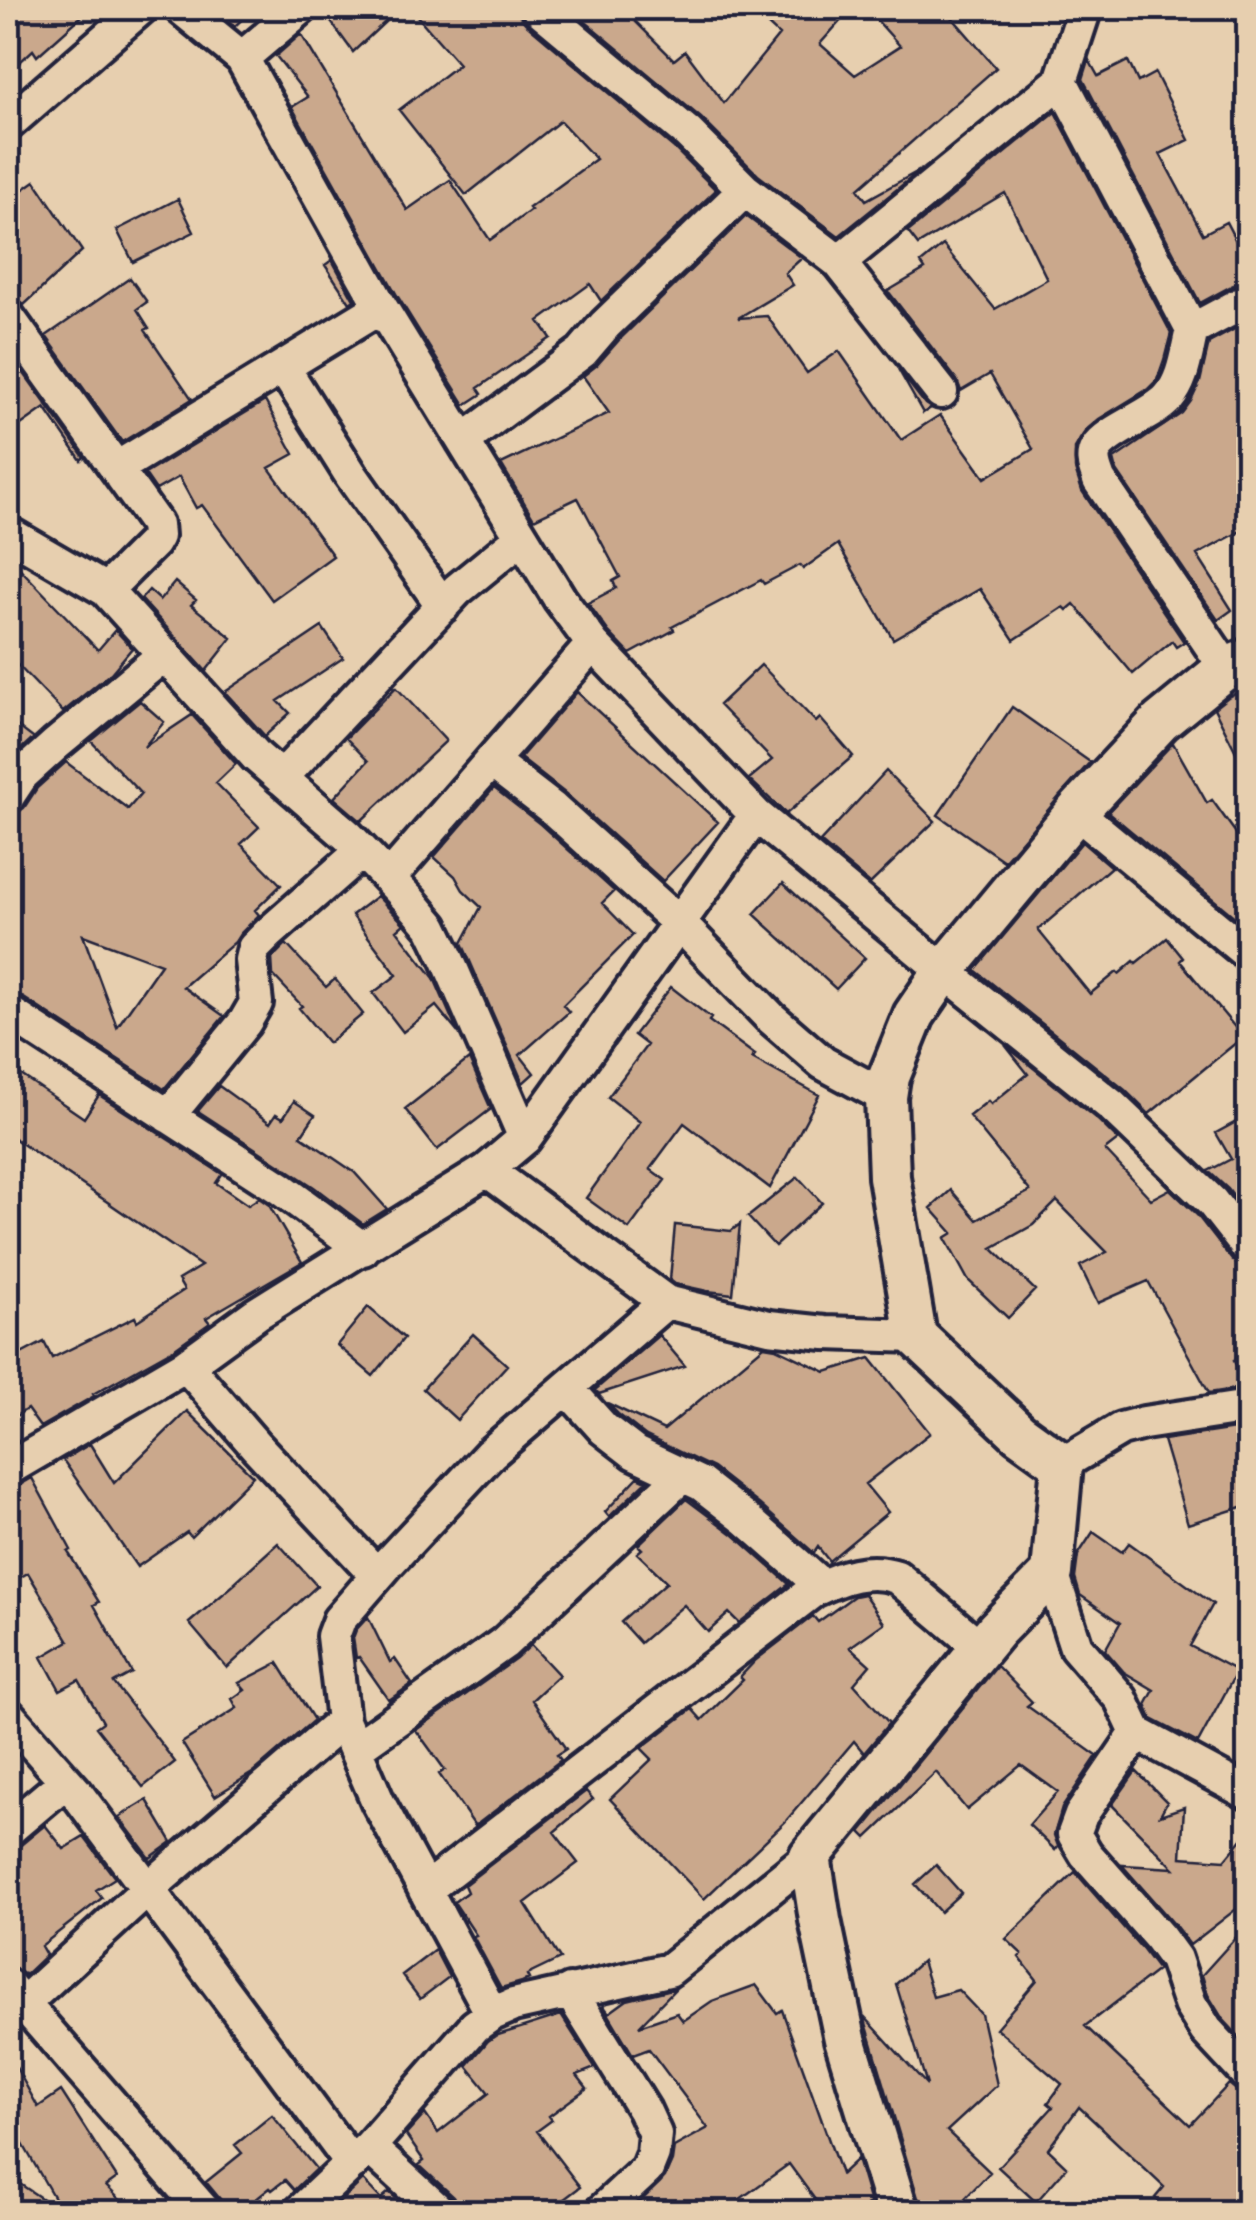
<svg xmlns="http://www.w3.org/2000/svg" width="1256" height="2220" font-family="Mali,sans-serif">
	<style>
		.building { fill: #caa88c; stroke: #22223b; stroke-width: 2.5; fill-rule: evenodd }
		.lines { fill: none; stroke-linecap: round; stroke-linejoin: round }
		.minor-casing { stroke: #22223b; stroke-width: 40 }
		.tertiary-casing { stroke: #22223b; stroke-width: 48 }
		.minor { stroke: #e7cfaf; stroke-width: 32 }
		.tertiary { stroke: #e7cfaf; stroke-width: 40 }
	</style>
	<rect width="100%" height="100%" fill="#e7cfaf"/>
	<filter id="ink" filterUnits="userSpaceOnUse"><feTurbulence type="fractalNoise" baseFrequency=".01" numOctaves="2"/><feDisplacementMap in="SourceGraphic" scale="20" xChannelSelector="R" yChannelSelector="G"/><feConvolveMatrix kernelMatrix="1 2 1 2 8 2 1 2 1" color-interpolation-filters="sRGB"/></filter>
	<g filter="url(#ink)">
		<path class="building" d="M8,8h83l-54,48 -4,-6 -25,23z
			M212,8h42l-19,18z
			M321,8h79l-47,44z
			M410,8h108l2,8 5,7 149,125 42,42 -115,111 -11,-17 -51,37 12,17 -73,50 4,6 -17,11 -67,-108 -106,-190 16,-10 -32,-41 25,-22 106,176 43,-30 40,60 41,-30 -2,-2 67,-49 -36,-38 -94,74 -67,-85 60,-46z
			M569,8h53l52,52 11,-9 39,52 55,-68 -29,-27h102l-32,36 35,31 45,-29 -34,-38h78l52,60 -138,121 8,11 56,-31 -83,67 -81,-61 -57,-57z
			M1089,60l9,16 30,-15 10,21 17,-9 34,67 -29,14 43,80 23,-12 22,42v16l-9,2 -39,21 -117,-224z
			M1055,112l116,221 -7,27 -7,20 -9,9 -49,30 -13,11 -11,18v21l7,22 102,151 -8,5 -4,-6 -39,33 -59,-70 -7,6 -3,-3 -50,33 -34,-51 -87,50 -55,-95 -35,25 -3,-4 -36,19 -3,-4 -89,47 2,3 -44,24 -22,-23 -20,-28 28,-15 -3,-7 7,-4 -42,-79 -44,21 -33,-55 108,-51 -26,-37 14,-11 23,-26 126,-123 56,42 -17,15 8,12 -55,33 29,-2 40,57 32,-22 62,89 39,-25 45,63 48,-29 -43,-75 -29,17 -4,-11 -69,-89 37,-22 -4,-6 22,-18 52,64 52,-30 -42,-86 -87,52 -10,-13z
			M35,181l47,70 -58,54 -7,-6 -9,-2v-97z
			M178,199l16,33 -61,30 -16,-32z
			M332,260l22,40 -4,3 -25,-38z
			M130,278l17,24 -10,7 12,19 -4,2 47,69 -70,43 -76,-106z
			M1248,322v205l-51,28 35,55 -14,10 -101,-149 -3,-12 68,-46 9,-12 9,-19 9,-39z
			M13,358l71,99 -3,3 -36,-52 -37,26v-72z
			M898,369l27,35 6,4 -8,5z
			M265,401l29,53 -25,14 64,88 -61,44 -70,-95 -6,3 -17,-31 -23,13 -11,-16z
			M8,556l90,94 17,-20 17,18 -21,25 -48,39 -55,-57z
			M175,582l21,18 -5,5 41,33 -26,33 -65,-72 8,-9 11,10z
			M322,627l21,31 -65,43 12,12 -25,23 -40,-44z
			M761,665l55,57 4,-4 33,38 -67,58 -37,-35 23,-19 -53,-55z
			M396,687l50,54 -85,80 -27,-23 34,-37 -22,-23z
			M1248,687v89l-34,-68 14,-11z
			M577,692l141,130 -55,59 -97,-87 -46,-36z
			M140,701l24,21 -20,25 48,-32 44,49 -20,19 43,44 -18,17 40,41 -26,25 4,5 -19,19 -5,8 -52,45 41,29 -60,73 -145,-94 -11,-3v-176l8,-2 8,-6 13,-20 29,-26 62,47 13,-15 -50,-53zM83,935l78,29 -44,63z
			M1012,707l78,55 -86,99 -66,-46z
			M8,719l25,19 -25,23z
			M1173,743l34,60 5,-3 36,50v78l-140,-116z
			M886,771l49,50 -65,63 -50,-42z
			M494,788l46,36 74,67 -12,12 31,32 -70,70 6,7 -49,43 14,18 -11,10 -61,-140 19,-36 -18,-17 -8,-14 -21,-19z
			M1082,842l29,25 -73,63 52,64 27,-22 2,2 15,-13 2,2 31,-25 16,20 -3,3 63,76 -94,77 -24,-24 -150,-120z
			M783,883l82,75 -29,31 -82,-75z
			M377,896l27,28 -7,6 37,48 24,55 -22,-27 -33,26 -30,-39 24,-18 -45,-60z
			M286,944l40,43 9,-8 28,35 -35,29 -29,-35 3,-2 -29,-31 -1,-17z
			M671,987l40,31 -2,3 46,34 -3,3 67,37 -49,93 -86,-65 -34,46 15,11 -36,49 -43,-31 54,-76 -32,-25 39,-52 -13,-10z
			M1005,1045l94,76 19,19 -13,10 46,49 19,-10 27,26 35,45 8,6 8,2v85l-14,8 14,26 -39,6 -61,-112 -50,22 -18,-37 27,-14 -50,-51 -24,24 -41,23 43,42 -27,28 -40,-38 -23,-42 8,-5 -22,-25 20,-18 26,30 53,-29 -61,-75 19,-15 3,3 37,-30z
			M469,1059l22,50 -54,41 -32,-41z
			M8,1066l76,52 15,-23 123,79 -6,9 32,22 11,-7 10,7 33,57 -96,56 4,5 -35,25 -82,46 1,2 -54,31 -13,-18 -19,12v-60l36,-19 8,16 83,-41 2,4 47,-31 -6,-10 23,-14 -193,-132z
			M219,1086l51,37 6,-9 7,4 11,-17 21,14 -14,21 53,36 33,37 -24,15 -49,-37 -116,-76z
			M1238,1121l10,19v76l-20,-27 -20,-18 23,-12 -15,-26z
			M798,1177l24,26 -47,43 -27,-29z
			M740,1224l-7,70 -26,-3 -32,-7 -5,-4 5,-55 56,6z
			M368,1307l36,31 -31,38 -36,-31z
			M473,1334l34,31 -50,55 -34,-31z
			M659,1335l26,31 -86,28 -4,-4z
			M764,1346l12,2 50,24 44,-14 60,75 -65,51 23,28 -59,49 -11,-14 -4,6 -54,-48 -47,-37 -67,-32 -28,-22 -11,-11 57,27z
			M187,1411l66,65 -62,61 -4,-5 -50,35 -74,-107 27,-16 24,39z
			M1248,1427v78l-60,19 -25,-84z
			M638,1477l9,4 -38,36 -4,-5z
			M32,1478l39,72 -3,2 31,50 -5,3 38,68 -18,10 61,79 -32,25 -47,-60 7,-5 -24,-42 -19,10 -18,-33 27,-16 -41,-68 -20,11v-95l10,-3z
			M686,1499l48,36 55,49 -50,39 -10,-10 -21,19 -24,-27 -44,38 -19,-21 46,-40 -30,-29 5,-4 -4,-4z
			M1093,1532l29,20 7,-9 84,61 -23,42 47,25 -39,72 -46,-24 -6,-14 8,-15 -30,-18 -19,-22 15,-27 -40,-28 -5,-17 3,-23z
			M278,1543l39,43 -90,82 -38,-45 47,-40 -1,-1z
			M864,1594l20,29 -34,24 20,18 -16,19 35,39 -25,30 -10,-12 -69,81 -81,77 -94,-100 42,-40 -11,-11 51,-39 10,11 41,-40 -3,-3 16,-17 57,-44 5,6 36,-26z
			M368,1617l22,45 5,-3 17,25 -23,16 -30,-43 -3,1 -3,-20 3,-8z
			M531,1645l28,30 -27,25 34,49 -9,6 4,5 -86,66 -36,-52 6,-4 -29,-40 100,-71z
			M278,1663l36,57 -60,52 -39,24 -33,-53 55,-35 -5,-9 13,-9 -6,-7z
			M997,1666l35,36 -5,4 70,50 -35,52 -8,27 4,11 -3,4 -26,-25 29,-33 -37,-27 -54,45 -31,-38 -69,66 -6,-6z
			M1136,1771l31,31 -7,13 24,-8 -3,50 44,3 23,-28v68l-58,45 -16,-21 -52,-59 52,3 -62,-63z
			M586,1791l7,8 -39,33 24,31 -53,40 35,56 -33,16 2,4 -7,3 -21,6 -28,-52 3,-1 -22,-33 13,-10 -3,-7z
			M147,1800l25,42 -22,16 -31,-41z
			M45,1825l19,24 20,-12 31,41 -19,12 6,8 -61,48 5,9 -21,20 -10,-7 -7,-2v-117l13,-4z
			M936,1865l25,28 -21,19 -25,-28z
			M1075,1872l68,78 15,20 -73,56 105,99 39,-41 12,10h7v118h-78l-15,-14 9,-11 -85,-80 -31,42 19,18 -31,35 -38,-35 55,-60 -5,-4 14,-19 -66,-56 41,-48 -18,-23 3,-3 -16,-15z
			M1248,1924v122l-26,-28 -14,-23 -6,-20z
			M435,1950l14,27 -29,22 -18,-24z
			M922,1961l11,36 25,-7 23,24 16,71 -50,46 43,41 -38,40h-18l-16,-14 -54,-182 63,69 -31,-101z
			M756,1985l21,28 5,-3 59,164 16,-15 13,44 -10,9h-36l-35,-48 -67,48h-92l35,-35 7,-16 2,-14 34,-19 -59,-79 -16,6 -30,-50 6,8 18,-13 49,-12 -37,38 38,-13 6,8 29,-20z
			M561,2015l34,53 -18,7 10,13 -38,28 3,4 -15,11 43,56 -33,25h-88v-7l-5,-8 -35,-32 5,-4 -18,-26 19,-21 13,19 51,-40 -22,-27 21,-25 7,-5z
			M8,2053l30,54 23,-16 56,87 -11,8 26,26h-124v-36l54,36 -54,-94z
			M272,2115l44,54 -22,21 -9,-10 -13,10 -2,-2 -30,24h-16l-3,-12 -15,-18 36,-29 -7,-8z
			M363,2180l18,19 8,-7 22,20h-82z"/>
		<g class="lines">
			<defs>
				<path id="minor" d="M181,8l61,50 139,249 179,292 33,45 163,171 188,156 168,135 100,96 36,46
					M538,8l150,125 57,57 94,72 102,130
					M242,58l59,-50
					M1061,81l131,249
					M8,124l133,-116
					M839,262l222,-181 24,-73
					M8,317l148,207 1,12 -4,7 -47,47
					M283,367l68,108 92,131
					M463,441l119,-89 23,-27 140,-135
					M117,468l264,-161
					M8,533l98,57 151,167 91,79 62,65 22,26 15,31 78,180
					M1226,668l-127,-188c-3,-10 -9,-21 -3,-31 11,-19 56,-33 72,-51 16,-18 18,-45 24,-68l56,-30
					M491,761l62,48 126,114 91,94 53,46 63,34
					M281,778l176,-188 65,-53
					M8,796l14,-21 33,-30 110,-91
					M1076,812l172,142
					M389,878l204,-234
					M8,1012l272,176 83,61
					M168,1116l77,-94 11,-19 -5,-43 3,-12 15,-15 93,-82
					M487,1170l179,132 103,25 56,6 91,3
					M186,1365l70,81 121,129
					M567,1388l37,41 31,24 66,31 46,36 75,66
					M1062,1464l59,-35 23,-6 104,-16
					M8,1469l178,-104 70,-51 231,-144 38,-32 231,-323
					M1052,1573l24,74 45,52 16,34 111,60
					M8,1715l67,76 277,373
					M1137,1733l-56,82 -7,19 12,20 73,83 16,22 15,45 16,26 42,45
					M355,1749l149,-106 179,-168
					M8,1830l58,-49
					M425,1890l389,-300c27,-13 54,-23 83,-13l84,71
					M8,1986l197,226
					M570,1991l74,119 11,24 -2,20 -6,15 -46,43
					M24,2003l124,-114 195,-168
					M492,2014l-114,-212 -35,-81 -10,-85 6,-16 51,-59 100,-107 176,-152
					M369,2147l71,65
					M300,2212l69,-65 106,-121 17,-12 21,-9 156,-35 141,-114"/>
				<path id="tertiary" d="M898,2212l-53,-173 -25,-119 -10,-64 186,-226 56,-57 10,-109 -43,-31 -103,-97 -27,-159 -3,-80 3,-20 25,-62 30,-44 132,-159 84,-90 66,-54 22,-9"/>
			</defs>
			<use href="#minor" class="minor-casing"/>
			<use href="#tertiary" class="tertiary-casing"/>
			<use href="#minor" class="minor"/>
			<use href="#tertiary" class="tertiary"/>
		</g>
	</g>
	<rect width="1256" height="2220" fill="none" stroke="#e7cfaf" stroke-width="40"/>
	<rect x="20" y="20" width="1216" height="2180" fill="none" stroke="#22223b" stroke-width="4" filter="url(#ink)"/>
</svg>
